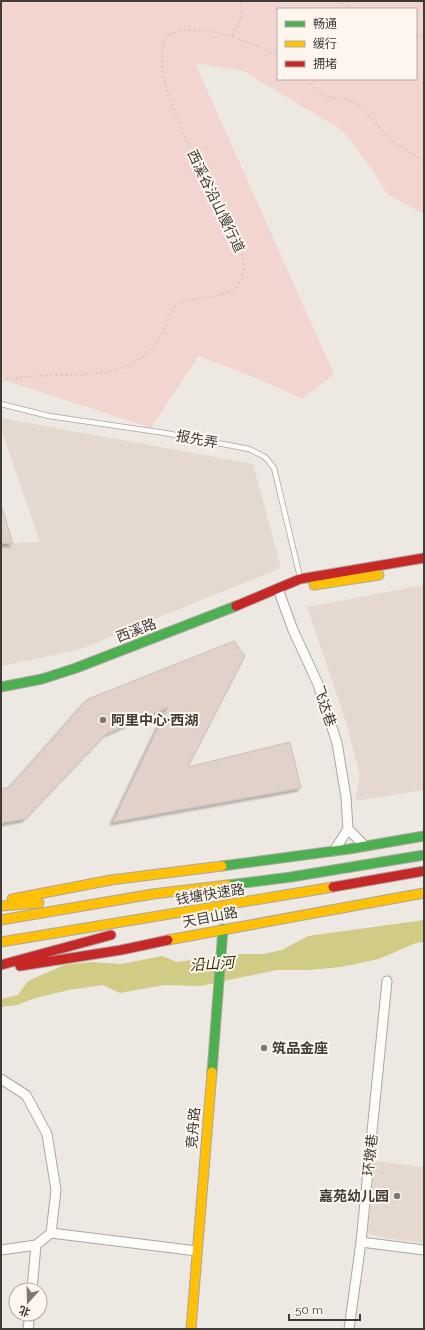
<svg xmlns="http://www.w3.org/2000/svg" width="425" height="1330" font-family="Raleway,'Noto Sans SC',sans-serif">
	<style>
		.built { fill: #e5d9cf }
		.green { fill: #f3d5d0; fill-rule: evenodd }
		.water { fill: #d0cc85 }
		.building { fill: #e2d1c9; stroke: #c6c1bd; filter: url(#shadow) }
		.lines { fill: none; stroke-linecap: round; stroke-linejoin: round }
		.lane-casing { stroke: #aba7a2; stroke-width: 6 }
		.street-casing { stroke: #aba7a2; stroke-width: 11 }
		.fast-casing { stroke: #aba7a2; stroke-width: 11 }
		.slow-casing { stroke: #aba7a2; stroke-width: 11 }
		.jam-casing { stroke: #aba7a2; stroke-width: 11 }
		.path { stroke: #cac8c6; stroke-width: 1.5; stroke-dasharray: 2 3; stroke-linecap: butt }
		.lane { stroke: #fcfcfb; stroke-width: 4.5 }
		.street { stroke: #fcfcfb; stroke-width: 9 }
		.fast { stroke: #4caf50; stroke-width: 9 }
		.slow { stroke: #ffc107; stroke-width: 9 }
		.jam { stroke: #c62828; stroke-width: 9 }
		.poi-dot { fill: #7d7874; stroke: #fef5ee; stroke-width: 1.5 }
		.labels { text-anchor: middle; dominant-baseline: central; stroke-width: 4; stroke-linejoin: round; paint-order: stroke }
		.street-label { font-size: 14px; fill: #403c38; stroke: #fef5ee }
		.poi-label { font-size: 14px; font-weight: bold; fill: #403c38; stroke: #fef5ee; text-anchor: start }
		.water-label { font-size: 15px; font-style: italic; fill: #363409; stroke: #fef5ee }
	</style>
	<defs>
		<filter id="shadow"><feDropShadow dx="-3" dy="3" stdDeviation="1" flood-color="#0004"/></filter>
	</defs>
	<rect width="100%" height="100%" fill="#eee8e2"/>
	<path class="built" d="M1,418l252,46 28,104 -203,82 -77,16v-122l39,-2 -39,-113z
		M424,585v205l-69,11 5,-26 -15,-56 -38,-112z
		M375,1161l49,6v76l-46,-6 -9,-3 -1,-8z"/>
	<path class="green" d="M1,1h423v213l-36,-19 -17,-27 -28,-37 -100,-60 -48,-8 139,311 -31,25 -52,-23 -52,-20 -48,72 -150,-49zM278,9h138v70h-138z"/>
	<path class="water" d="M424,920v22l-8,1 -37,16 -38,8 -32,3h-32l-77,16 -36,-1 -44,8 -17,-8 -34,5 -34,8 -18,7 -16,2v-8l17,-4 10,-14 36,-16 27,-3 30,2 41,-8 15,6 61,-8h25l19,-4 26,-14z"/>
	<path class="building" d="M1,504l12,40 -12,-1z
		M234,641l11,15 -57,111 102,-25 11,46 -188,34 55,-115 -62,27 -81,85 -24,4v-34l9,-2 78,-88z"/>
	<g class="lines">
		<defs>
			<path id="lane" d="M1,404l48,12 116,17 84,16 16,8 9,11 26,109"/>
			<path id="street" d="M278,589l15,41 25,54 19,59 9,54 2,32 -14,22
				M348,829l17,17
				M1,1079l25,16 21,39 9,56 -5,43 -15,12 -35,5
				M51,1233l146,18
				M361,1242l63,8
				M32,1290l4,-45
				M28,1329l2,-15
				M349,1329l12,-87 26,-261"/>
			<path id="fast" d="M1,687l41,-8 34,-11 160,-62
				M222,866l127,-17 75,-13
				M228,885l63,-8 133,-22
				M212,1072l11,-143"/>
			<path id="slow" d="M314,585l65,-10
				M12,899l99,-19 111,-14
				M1,906l38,-3
				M1,920l152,-26 75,-9
				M168,940l256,-47
				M1,942l332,-55
				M191,1329l21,-257"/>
			<path id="jam" d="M236,606l64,-27 124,-21
				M333,887l91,-16
				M1,965l110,-30
				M20,966l101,-16 47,-10"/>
		</defs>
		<use href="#lane" class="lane-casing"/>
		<use href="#street" class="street-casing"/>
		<use href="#fast" class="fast-casing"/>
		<use href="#slow" class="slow-casing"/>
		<use href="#jam" class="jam-casing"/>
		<path class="path" d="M338,1l16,8
			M416,34l8,3
			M232,36c8,-13 11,-20 9,-35
			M307,79l8,11 12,7 19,2 17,9 28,33 33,20
			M1,381c42,-12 100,3 137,-21 12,-8 19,-17 25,-29 4,-9 7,-21 15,-27 7,-4 19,-5 27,-6 35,-5 46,-18 34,-53l-48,-94 -20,-49 -9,-29 1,-30 7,-9 13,-4 25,1 24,5 46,19"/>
		<use href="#lane" class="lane"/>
		<use href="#street" class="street"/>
		<use href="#fast" class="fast"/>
		<use href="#slow" class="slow"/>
		<use href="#jam" class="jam"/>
	</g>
	<g class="poi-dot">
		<circle cx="103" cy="720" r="4"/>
		<circle cx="264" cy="1048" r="4"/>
		<circle cx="397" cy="1196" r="4"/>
	</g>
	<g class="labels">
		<g class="street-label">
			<text transform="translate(216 201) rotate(64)">西溪谷沿山慢行道</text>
			<text transform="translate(197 439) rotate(11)">报先弄</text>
			<text transform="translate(136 630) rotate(-21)">西溪路</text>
			<text transform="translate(325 706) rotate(72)">飞达巷</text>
			<text transform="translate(210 894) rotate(-9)">钱塘快速路</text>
			<text transform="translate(210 917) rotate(-11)">天目山路</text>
			<text transform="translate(193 1128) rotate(-85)">竞舟路</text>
			<text transform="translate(370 1155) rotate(-84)">环墩巷</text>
		</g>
		<g class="poi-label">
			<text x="111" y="720">阿里中心·西湖</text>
			<text x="272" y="1048">筑品金座</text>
			<text x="389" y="1196" text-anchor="end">嘉苑幼儿园</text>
		</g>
		<g class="water-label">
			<text transform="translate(212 964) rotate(-4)">沿山河</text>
		</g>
	</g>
	<rect width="425" height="1330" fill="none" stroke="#403c38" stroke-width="4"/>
	<rect x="277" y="8" width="140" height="72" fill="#fef5ee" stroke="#b2aba5"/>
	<rect x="285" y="21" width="20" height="6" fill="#4caf50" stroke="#b2aba5"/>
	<text x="313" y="28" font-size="12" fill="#403c38">畅通</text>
	<rect x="285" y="41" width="20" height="6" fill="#ffc107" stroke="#b2aba5"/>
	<text x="313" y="48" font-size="12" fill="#403c38">缓行</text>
	<rect x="285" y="61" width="20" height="6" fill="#c62828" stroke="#b2aba5"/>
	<text x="313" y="68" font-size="12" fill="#403c38">拥堵</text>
	<g transform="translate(28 1302) rotate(200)"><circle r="19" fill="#fef5ee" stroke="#b2aba5"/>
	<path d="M0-3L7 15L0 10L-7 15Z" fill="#7d7874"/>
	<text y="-6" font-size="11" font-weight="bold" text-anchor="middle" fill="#403c38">北</text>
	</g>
	<path d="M289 1314v6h71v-6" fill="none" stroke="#403c38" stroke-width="2"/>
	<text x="295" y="1314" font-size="12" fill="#403c38" stroke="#fef5ee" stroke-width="3" paint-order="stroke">50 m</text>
</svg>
